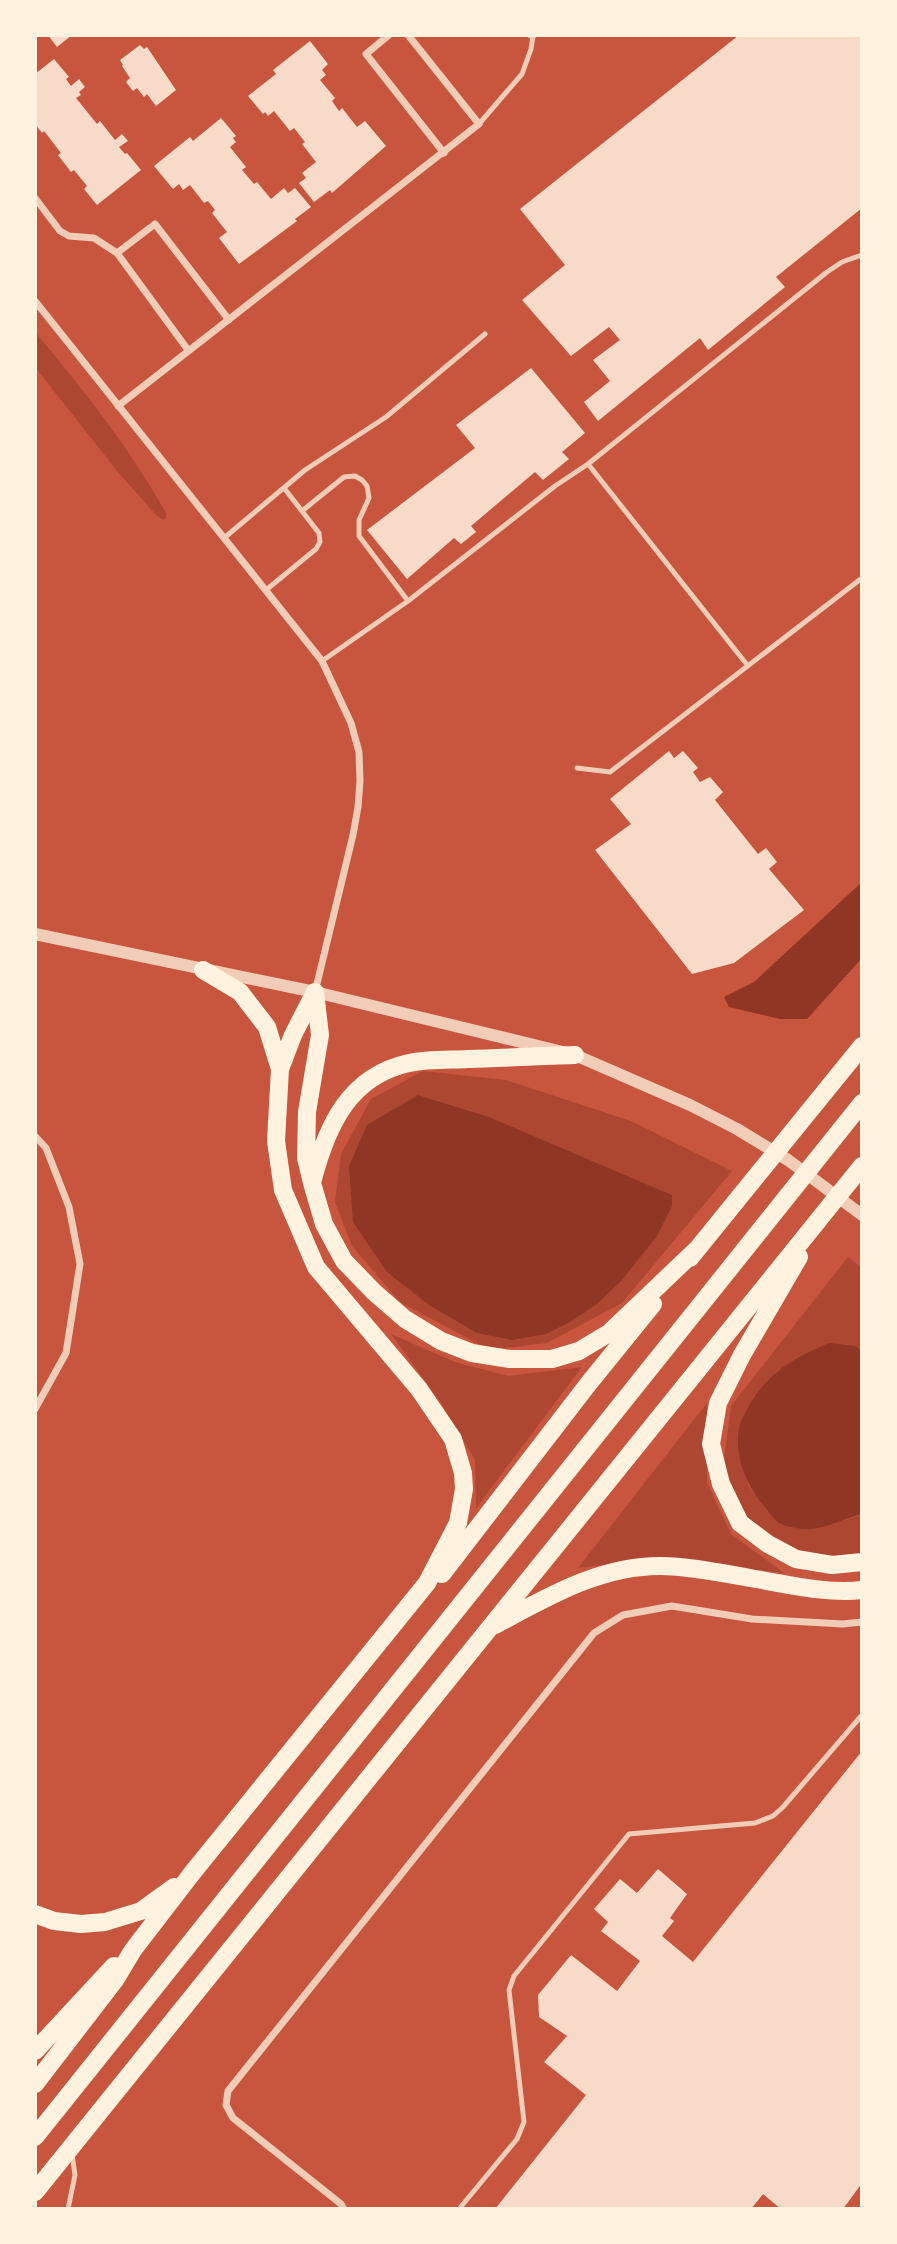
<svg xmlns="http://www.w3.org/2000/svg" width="897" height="2244" font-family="'Golos Text',sans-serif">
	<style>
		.green { fill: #ae4732; fill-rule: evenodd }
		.water { fill: #8f3625 }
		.building { fill: #f7dbc8 }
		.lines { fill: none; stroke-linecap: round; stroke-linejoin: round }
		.service { stroke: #f1ccb7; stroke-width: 5 }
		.minor { stroke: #f1ccb7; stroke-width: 7 }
		.tertiary { stroke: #f1ccb7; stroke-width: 12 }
		.trunk { stroke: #fff3e0; stroke-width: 18 }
	</style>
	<rect width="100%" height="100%" fill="#c8553d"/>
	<path class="green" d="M35,332c48,57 94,115 131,181v5l-3,2 -6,-4 -39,-44 -83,-105z
		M423,1071l83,9 125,41 101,50 -110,132 -75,40 -57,7 -90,-48 -48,-56 -17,-44 6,-48 30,-55zM418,1095l71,22 183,78z
		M848,1257l14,11v84l-6,-6 -78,24 -35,46 5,69 14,20 16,17 54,2 30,-10v40l-17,5 -53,-10 -44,-29 -25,-54 8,-60z
		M391,1334l64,28 53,14 74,-9 -106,141 -1,-48 -34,-57z
		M707,1403v80l24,51 53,39 -128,-15 -78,10z"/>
	<path class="water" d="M862,882v76l-55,61h-27l-51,-12 -5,-10 30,-15z
		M418,1095l71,22 183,78v11l-15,30 -35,44 -25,24 -27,18 -24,12 -34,6 -35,-7 -48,-28 -42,-33 -34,-50 -4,-56 18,-41z
		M829,1343l27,3 6,6v162c-18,4 -37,16 -57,15 -7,0 -20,-3 -26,-6 -4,-3 -8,-8 -11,-12 -22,-23 -41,-67 -23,-98 21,-39 44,-53 84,-70z"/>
	<path class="building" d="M48,35h24l-15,12z
		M739,35h123v173l-86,69 9,10 -77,63 -8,-12 -102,83 -14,-19 26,-21 -17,-21 27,-20 -11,-13 -38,29 -49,-56 43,-35 -45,-56z
		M310,41l18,23 -6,6 4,5 -6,5 15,18 -3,3 7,10 3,-3 15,19 8,-6 21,25 -54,47 -2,-3 -16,12 -15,-19 7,-5 -4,-5 14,-11 -14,-18 3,-2 -11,-14 -4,3 -16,-20 -6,5 -3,-4 -2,2 -15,-18 28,-22 -3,-4z
		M140,45l4,4 3,-2 29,43 -20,16 -9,-12 -3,3 -7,-9 -4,3 -7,-9 4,-4 -8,-12 1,-1 -3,-5z
		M54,59l15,18 -3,2 5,7 8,-7 6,8 -6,5 2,3 -5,3 21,26 3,-3 15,19 7,-6 6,7 -9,6 6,7 2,-1 14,17 -44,35 -13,-16 3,-3 -13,-16 -3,2 -13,-17 3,-2 -17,-22 -2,2 -7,-9v-50z
		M221,118l15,18 -3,2 3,4 -6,5 16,20 -4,3 12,14 3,-2 14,17 13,-11 4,5 7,-5 16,19 -16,12 2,2 -58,43 -20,-26 8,-6 -15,-19 3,-3 -7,-9 -4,2 -14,-18 -7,5 -4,-6 -6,5 -19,-23 36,-29 3,4z
		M531,368l54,65 -23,19 7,7 -26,21 -8,-8 -64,54 5,6 -15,12 -7,-6 -47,41 -40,-49 108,-82 -19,-23z
		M669,751l5,7 9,-7 15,17 -5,4 7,10 10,-5 13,15 -8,8 43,54 8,-6 11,14 -8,7 35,41 -70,53 -42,11 -97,-124 36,-26 -21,-25z
		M862,1751v432l-19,26h-62l-18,-15 -12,15h-256l91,-114 -42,-33 23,-26 -28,-19 -1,-22 33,-40 46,36 23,-30 -39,-30 7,-9 -14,-13 26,-30 17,14 21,-24 29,25 -17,24 4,3 -12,15 31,26z"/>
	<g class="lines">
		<path class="service" d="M479,124l43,-50 9,-25 2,-13
			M588,464l160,202
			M302,511l42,-34 11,-1 7,4 5,6 2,12 -10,22v16l49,65
			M224,538l81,-68 81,-53 99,-83
			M266,590l50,-41 4,-7 -1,-9 -35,-45
			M322,661l86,-60 147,-115 33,-22 239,-192 15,-10 20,-7
			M577,768l33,4 252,-194
			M68,2209l7,-34 -3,-21
			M459,2209l58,-70 7,-17 -15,-132 5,-14 115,-142 126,-11 18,-7 10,-9 79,-92"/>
		<path class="minor" d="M389,35l-23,19 78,99
			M531,35h2
			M35,198l25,33 9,5 25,2 23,15 71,97
			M117,253l38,-29 74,96
			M35,301l287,360 29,62 8,29 1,29 -2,26 -5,28 -38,157
			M118,406l361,-282 -71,-89
			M35,1136l11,12 23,59 11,57 -14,89 -31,56
			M344,2209l-3,-5 -108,-86 -7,-13 2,-14 366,-458 29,-18 49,-9 80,13 91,5 19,-2"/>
		<path class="tertiary" d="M35,934l280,58 260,63 115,50 47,24 51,31 74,55"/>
		<path class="trunk" d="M203,970l37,22 27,35 13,42
			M315,992l5,43 -13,77 -1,46 6,25 12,41 20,37 30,31 31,27 36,22 31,12 38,6h42l27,-8 30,-18 87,-83
			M313,1179c14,-53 36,-103 96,-116 19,-4 40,-3 59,-4 35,-1 71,-3 107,-4
			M799,1257l-57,98 -24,48 -7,41 10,40 19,39 28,21 28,15 36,6 30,-3
			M690,1258l172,-212
			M442,1574l147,-191 64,-79
			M495,1625c53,-28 104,-59 165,-59 30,0 61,7 90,12 37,6 75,16 112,12
			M35,1914l19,7 27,3 24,-2 36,-11 33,-24
			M35,2051l79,-85
			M35,2084l80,-104 18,-30 60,-78 234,-289 31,-60 6,-34 -1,-16 -10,-34 -34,-50 -103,-122 -33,-77 -7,-49 4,-72 13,-34 22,-43
			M35,2137l827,-1034
			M35,2192l827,-1026"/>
	</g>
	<rect width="897" height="2244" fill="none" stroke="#fff3e0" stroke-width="74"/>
</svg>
